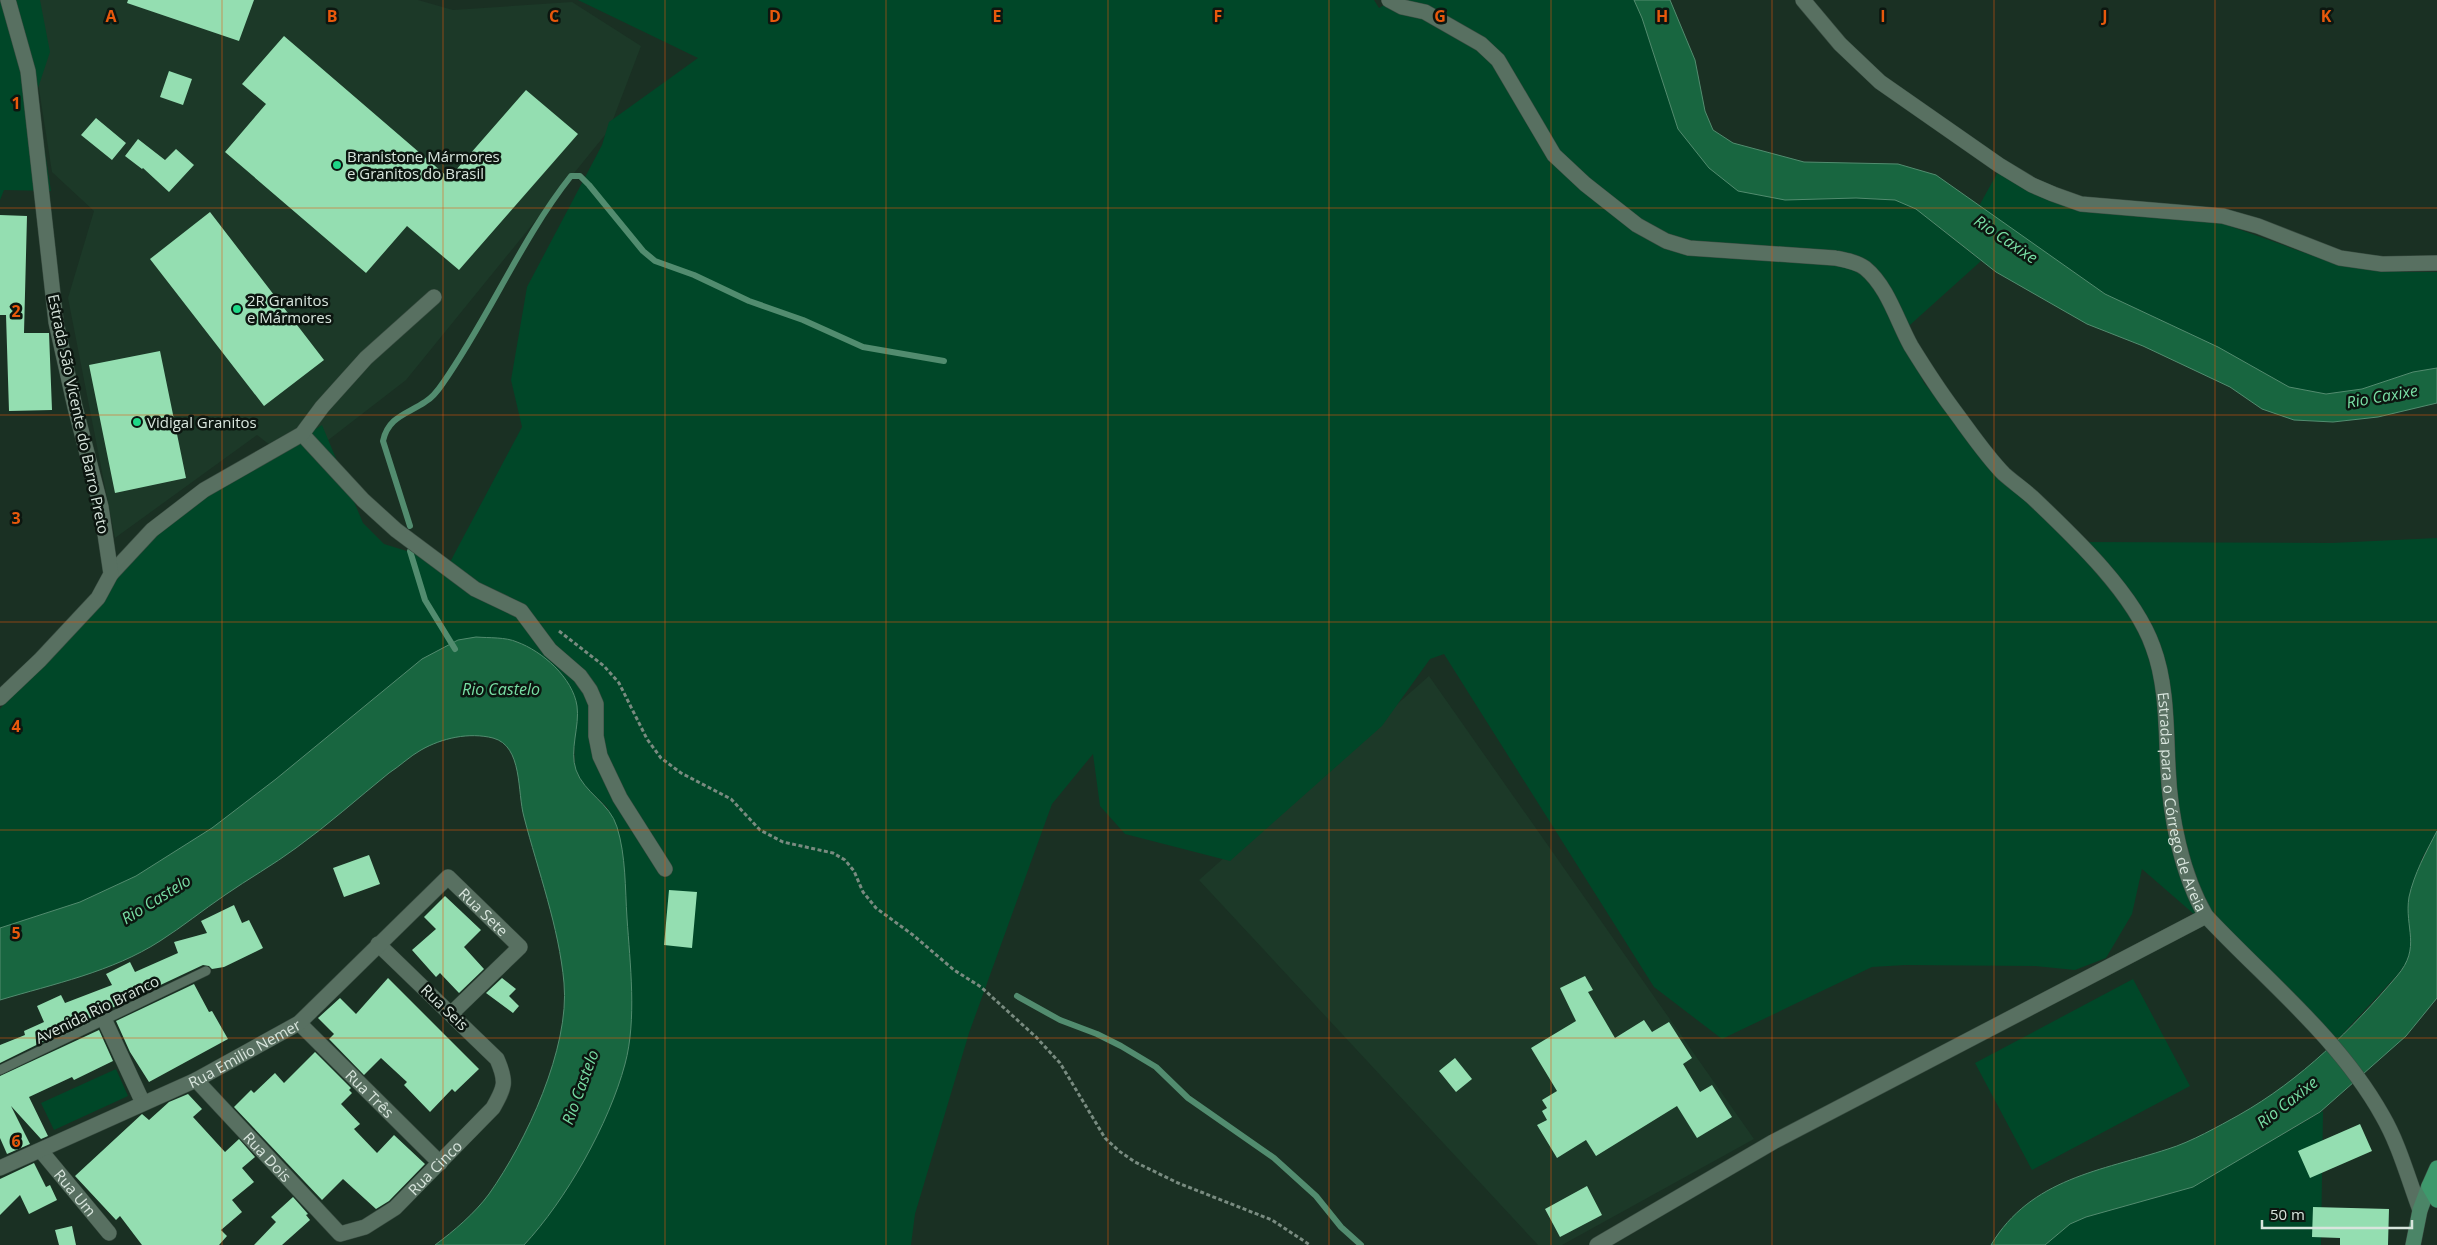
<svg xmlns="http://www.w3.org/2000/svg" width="2437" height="1245" font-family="'Open Sans',sans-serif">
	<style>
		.built { fill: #1c3928 }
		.green { fill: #004728 }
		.water { fill: #186640; stroke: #528c6f }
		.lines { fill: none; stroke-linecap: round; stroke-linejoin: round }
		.stream { stroke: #528c6f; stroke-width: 6 }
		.building { fill: #94deb1 }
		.lane-casing { stroke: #3a4d42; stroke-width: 10 }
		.street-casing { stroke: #3a4d42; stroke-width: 16 }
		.secondary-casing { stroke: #3a4d42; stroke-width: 16 }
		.primary-casing { stroke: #3a4d42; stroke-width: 16 }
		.path { stroke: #798b80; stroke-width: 3; stroke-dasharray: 4 2.5; stroke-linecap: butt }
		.lane { stroke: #587061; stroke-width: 9 }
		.street { stroke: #587061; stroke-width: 15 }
		.secondary { stroke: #4b8567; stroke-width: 15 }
		.primary { stroke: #3e996c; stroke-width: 15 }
		.grid { fill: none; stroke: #e8590c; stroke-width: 1; stroke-opacity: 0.55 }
		.poi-dot { fill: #1ed887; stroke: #0c1610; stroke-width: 2 }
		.labels { text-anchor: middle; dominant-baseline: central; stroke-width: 5; stroke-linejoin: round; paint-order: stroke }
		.poi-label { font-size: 15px; fill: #d8e5dd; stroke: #0c1610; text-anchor: start }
		.street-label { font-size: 15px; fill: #d8e5dd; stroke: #0c1610 }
		.water-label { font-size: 16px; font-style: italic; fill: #79dfa5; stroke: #0c1610 }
		.grid-label { font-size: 16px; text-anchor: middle; font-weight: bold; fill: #e8590c; stroke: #0c1610; stroke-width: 5; stroke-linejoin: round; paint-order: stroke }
	</style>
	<rect width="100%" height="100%" fill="#1a3023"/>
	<path class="built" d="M25,0h393l35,10 119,-8 69,44 -32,84 -203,250 -110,85 -39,-30 -142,103 -47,-240 26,-87 -42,-39z
		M1429,676l325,463 -192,106h-24l-339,-365z"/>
	<path class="green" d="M0,0h40l10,52 -14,42 15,97 -47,-1 -4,10z
		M578,0h796l5,8 14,-8h241l8,18 36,111 178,69 39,2 21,9 65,52 -80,72 23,50 72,86 81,73 255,1 105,-5v293l-15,27 -13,40 2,58 -13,18 -62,67 -11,-13 -183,-159 -10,45 -26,44 -31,12 -40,-4 -130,-1 -33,2 -150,72 -68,-52 -210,-333 -14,5 -48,67 -152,135 -105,-27 -25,-28 -7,-52 -41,50 -83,229 -54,181 -4,31h-387l7,-8 94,-173 6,-67 -8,-137 -6,-33 -10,-20 -24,-23 -8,-15 -1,-30 -15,-67 -22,-20 -21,-11 -58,-1 -36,19 -146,120 -64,49 -76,48 -56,26 -80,26v-219l46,-57 111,-126 165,-101 41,98 21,21 65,20 73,-137 -11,-47 16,-93 75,-142 7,-23 89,-64z
		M1999,170l112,40 113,14 112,40 69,8h32v96l-24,4 -51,17 -36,5 -37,-7 -71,-40 -113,-53 -126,-88z
		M2133,979l57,107 -158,84 -57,-107z
		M116,1069l12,27 -74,34 -13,-27z
		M2323,1111l-2,134h-276l25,-21 16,-7 107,-30z"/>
	<path class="water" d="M1634,0h36l25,60 10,51 8,19 20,13 71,19 94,2 38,11 169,119 113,53 71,40 37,7 36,-5 51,-17 24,-4v35l-59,14 -45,5 -39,-2 -32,-11 -32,-22 -87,-41 -56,-22 -91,-52 -80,-63 -21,-9 -39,-2 -71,2 -47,-9 -29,-23 -31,-39 -36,-111z
		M476,637c13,1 30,0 41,5 25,9 56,36 60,64 3,20 -8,44 -1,64 8,23 34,33 41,57 9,29 8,61 10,91 3,45 10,102 -2,146 -16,60 -59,136 -101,181h-89c19,-14 40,-32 54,-51 37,-52 81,-146 75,-211 -5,-56 -26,-112 -40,-166 -7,-25 -1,-71 -31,-79 -24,-6 -51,0 -72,12 -11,6 -21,16 -32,23 -31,25 -61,52 -93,75 -23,17 -48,31 -71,47 -22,15 -43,32 -65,46 -48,31 -107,43 -160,59v-72l80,-26 56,-26 76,-48 64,-49 146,-120 36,-19z
		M2437,831v167l-31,38 -86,76 -127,75 -107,30 -16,7 -25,21h-54c40,-67 110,-74 177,-96 23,-7 51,-23 71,-34 62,-35 113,-86 158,-139 25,-29 7,-48 12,-79 5,-23 17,-45 28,-66z"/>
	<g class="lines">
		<path class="stream" d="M410,526l-27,-85c5,-24 24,-27 42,-39 7,-4 14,-13 18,-19 47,-67 78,-144 128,-207h9l9,9 54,66 12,10 39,14 55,26 54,19 60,27 81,14
			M410,551l15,49 30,49
			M1017,996l43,24 37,14 24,12 35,21 32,31 86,60 42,38 25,31 20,18"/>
	</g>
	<path class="building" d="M128,0h126l-15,41 -112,-38z
		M284,36l165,142 77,-88 52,44 -119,136 -52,-44 -41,47 -141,-121 41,-48 -24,-20z
		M169,71l23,8 -9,26 -23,-8z
		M96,118l30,25 -14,17 -31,-25z
		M138,139l27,21 11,-11 18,16 -25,27 -26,-24 -1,1 -17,-13z
		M210,212l114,148 -60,46 -114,-147z
		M0,215l27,1 -3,117h25l3,77 -43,1 -3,-96h-6z
		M160,351l26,127 -71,15 -26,-128z
		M369,855l11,29 -36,13 -11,-29z
		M669,890l28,2 -5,56 -28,-3z
		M445,896l36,34 -17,17 20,22 -25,24 -19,-20 -4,4 -24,-27 24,-21 -12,-12z
		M234,905l8,18 7,-3 14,28 -39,19 -12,2 -3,-3 -6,-1 -102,48 -101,50v-18l25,-10 -1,-4 20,-9 -7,-16 24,-11 4,8 47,-18 -6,-11 24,-12 5,10 43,-19 -4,-11 33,-9 -6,-12z
		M1585,976l8,14 -5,2 27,46 29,-18 8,12 17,-10 23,36 -9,6 17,28 12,-7 20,32 -35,21 -20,-32 -81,50 -10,-16 -29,18 -20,-33 10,-5 -5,-9 5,-3 -5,-8 15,-9 -26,-43 45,-27 -16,-33z
		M388,978l91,91 -24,23 -3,-3 -22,23 -26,-27 3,-3 -26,-24 -17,17 -35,-36 5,-5 -16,-16 22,-20 16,16z
		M502,978l14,11 -7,7 10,10 -6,7 -27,-20z
		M194,984l15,28 3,-1 16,28 -79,43 -19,-30 -14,-31z
		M99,1030l14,31 -39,19 -2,-3 -43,20 19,39 -7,3 -30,-33 19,38 -23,10 -7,-16v-62z
		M315,1052l36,36 -2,2 3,3 -11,11 19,20 -6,5 23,24 17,-18 31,29 -36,37 -13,8 -33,-30 -21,21 -88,-93 17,-17 3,3 21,-20 9,10z
		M1455,1058l17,21 -16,13 -17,-21z
		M188,1094l14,15 -9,8 32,35 14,-13 16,18 -13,11 12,14 -22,18 10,12 -21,18 6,6 -8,9h-77l-22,-29 -4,4 -41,-44 67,-62 7,6 20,-18z
		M2360,1124l12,27 -62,27 -12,-27z
		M34,1163l12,24 4,-2 7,15 -28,14 -9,-19 -20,20v-36z
		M1587,1186l15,29 -42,22 -15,-28z
		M293,1197l15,17 -2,1 4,5 -28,25h-28l22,-23 -5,-5z
		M2313,1207l76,2 -1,36h-48v-7l-28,-1z
		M72,1226l4,19h-17l-4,-15z"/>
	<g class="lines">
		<defs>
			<path id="lane" d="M0,1070l206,-99"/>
			<g id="street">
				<path id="s1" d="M1389,0l13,7 23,5 56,32 17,16 56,95 31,29 52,41 29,16 23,7 146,10c10,2 22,4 30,10 23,19 32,53 46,78 13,21 27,43 42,63 15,20 33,47 51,65 9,8 19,15 28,23 41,39 102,96 121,150 14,37 13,82 15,121 2,49 14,107 38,148 60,64 133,122 176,199 17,29 26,63 38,95"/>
				<path d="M1803,0l37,44 40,38 119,83 33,20 21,9 28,10 142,12 35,10 82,32 42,6 55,-1"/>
				<path d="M302,434l61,66 33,30 79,59 46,22 29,39 30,26 10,14 6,14v32l4,20 20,42 45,71"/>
				<path d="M111,574l41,-44 52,-40 98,-56 20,-27 44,-49 68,-61"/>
				<path d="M0,698l40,-38 58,-62 13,-24 -10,-67 -26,-100 -19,-85 -28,-251 -20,-71"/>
				<path d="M105,1021l38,82"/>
				<path id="s2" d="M299,1023l141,140"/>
				<path id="s3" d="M196,1080l144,154 25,-7 30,-19 98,-100c12,-21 14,-26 4,-49l-119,-115"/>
				<path id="s4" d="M41,1151l68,82"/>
				<path id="s5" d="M0,1168l196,-88 103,-57 149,-146 72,70 -68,66"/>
				<path d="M1597,1245l176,-103 433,-226"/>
			</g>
			<path id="secondary" d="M2413,1245l7,-35 9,-24"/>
			<path id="primary" d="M2437,1168l-8,18 8,14"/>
		</defs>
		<use href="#lane" class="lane-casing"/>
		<use href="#street" class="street-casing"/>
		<use href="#secondary" class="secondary-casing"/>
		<use href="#primary" class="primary-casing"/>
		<path class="path" d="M559,631l45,35 15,17 28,56 14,19 20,15 50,26 29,31 23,12 50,11 12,7 9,11 9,21 13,16 37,27 41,35 27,17 55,50 24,26 45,75 14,13 16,11 43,21 94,37 38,25"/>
		<use href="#lane" class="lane"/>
		<use href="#street" class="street"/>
		<use href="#secondary" class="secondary"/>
		<use href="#primary" class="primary"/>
	</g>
	<path class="grid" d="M222,0v1245M443,0v1245M665,0v1245M886,0v1245M1108,0v1245M1329,0v1245M1551,0v1245M1772,0v1245M1994,0v1245M2215,0v1245M0,208h2437M0,415h2437M0,622h2437M0,830h2437M0,1038h2437"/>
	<g class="poi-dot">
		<circle cx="337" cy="165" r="5"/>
		<circle cx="237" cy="309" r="5"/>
		<circle cx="137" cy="422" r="5"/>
	</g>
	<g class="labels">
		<g class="poi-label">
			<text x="347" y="156">Branistone Mármores<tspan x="347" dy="17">e Granitos do Brasil</tspan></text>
			<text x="247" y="300">2R Granitos<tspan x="247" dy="17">e Mármores</tspan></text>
			<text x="147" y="422">Vidigal Granitos</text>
		</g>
		<g class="street-label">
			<text transform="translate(79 414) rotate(78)">Estrada São Vicente do Barro Preto</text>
			<text stroke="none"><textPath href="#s1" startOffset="1219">Estrada para o Córrego de Areia</textPath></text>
			<text stroke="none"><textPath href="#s5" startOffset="591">Rua Sete</textPath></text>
			<text transform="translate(445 1007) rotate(44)">Rua Seis</text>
			<text transform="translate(97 1009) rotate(-26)">Avenida Rio Branco</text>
			<text stroke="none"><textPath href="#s5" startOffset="270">Rua Emilio Nemer</textPath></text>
			<text stroke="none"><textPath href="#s2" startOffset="100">Rua Três</textPath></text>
			<text stroke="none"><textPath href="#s3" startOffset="105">Rua Dois</textPath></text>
			<text stroke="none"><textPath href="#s3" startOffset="329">Rua Cinco</textPath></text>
			<text stroke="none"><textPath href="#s4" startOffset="54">Rua Um</textPath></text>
		</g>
		<g class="water-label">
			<text transform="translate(2006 239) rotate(34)">Rio Caxixe</text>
			<text transform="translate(2382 396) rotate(-10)">Rio Caxixe</text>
			<text x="501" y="689">Rio Castelo</text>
			<text transform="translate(156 899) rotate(-32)">Rio Castelo</text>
			<text transform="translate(580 1087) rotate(-70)">Rio Castelo</text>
			<text transform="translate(2287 1102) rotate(-38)">Rio Caxixe</text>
		</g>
	</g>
	<g class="grid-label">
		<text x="111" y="22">A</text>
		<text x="332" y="22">B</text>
		<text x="554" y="22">C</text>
		<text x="775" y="22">D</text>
		<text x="997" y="22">E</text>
		<text x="1218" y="22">F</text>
		<text x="1440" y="22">G</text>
		<text x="1662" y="22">H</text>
		<text x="1883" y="22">I</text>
		<text x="2105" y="22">J</text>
		<text x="2326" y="22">K</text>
		<text x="16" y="109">1</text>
		<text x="16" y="317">2</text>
		<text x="16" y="524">3</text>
		<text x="16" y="732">4</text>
		<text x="16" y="939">5</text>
		<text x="16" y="1147">6</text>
	</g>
	<path d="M2262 1220v8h150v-8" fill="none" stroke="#d8e5dd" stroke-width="2.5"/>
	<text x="2270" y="1220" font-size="15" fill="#d8e5dd" stroke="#0c1610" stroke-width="4" paint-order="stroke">50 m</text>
</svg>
